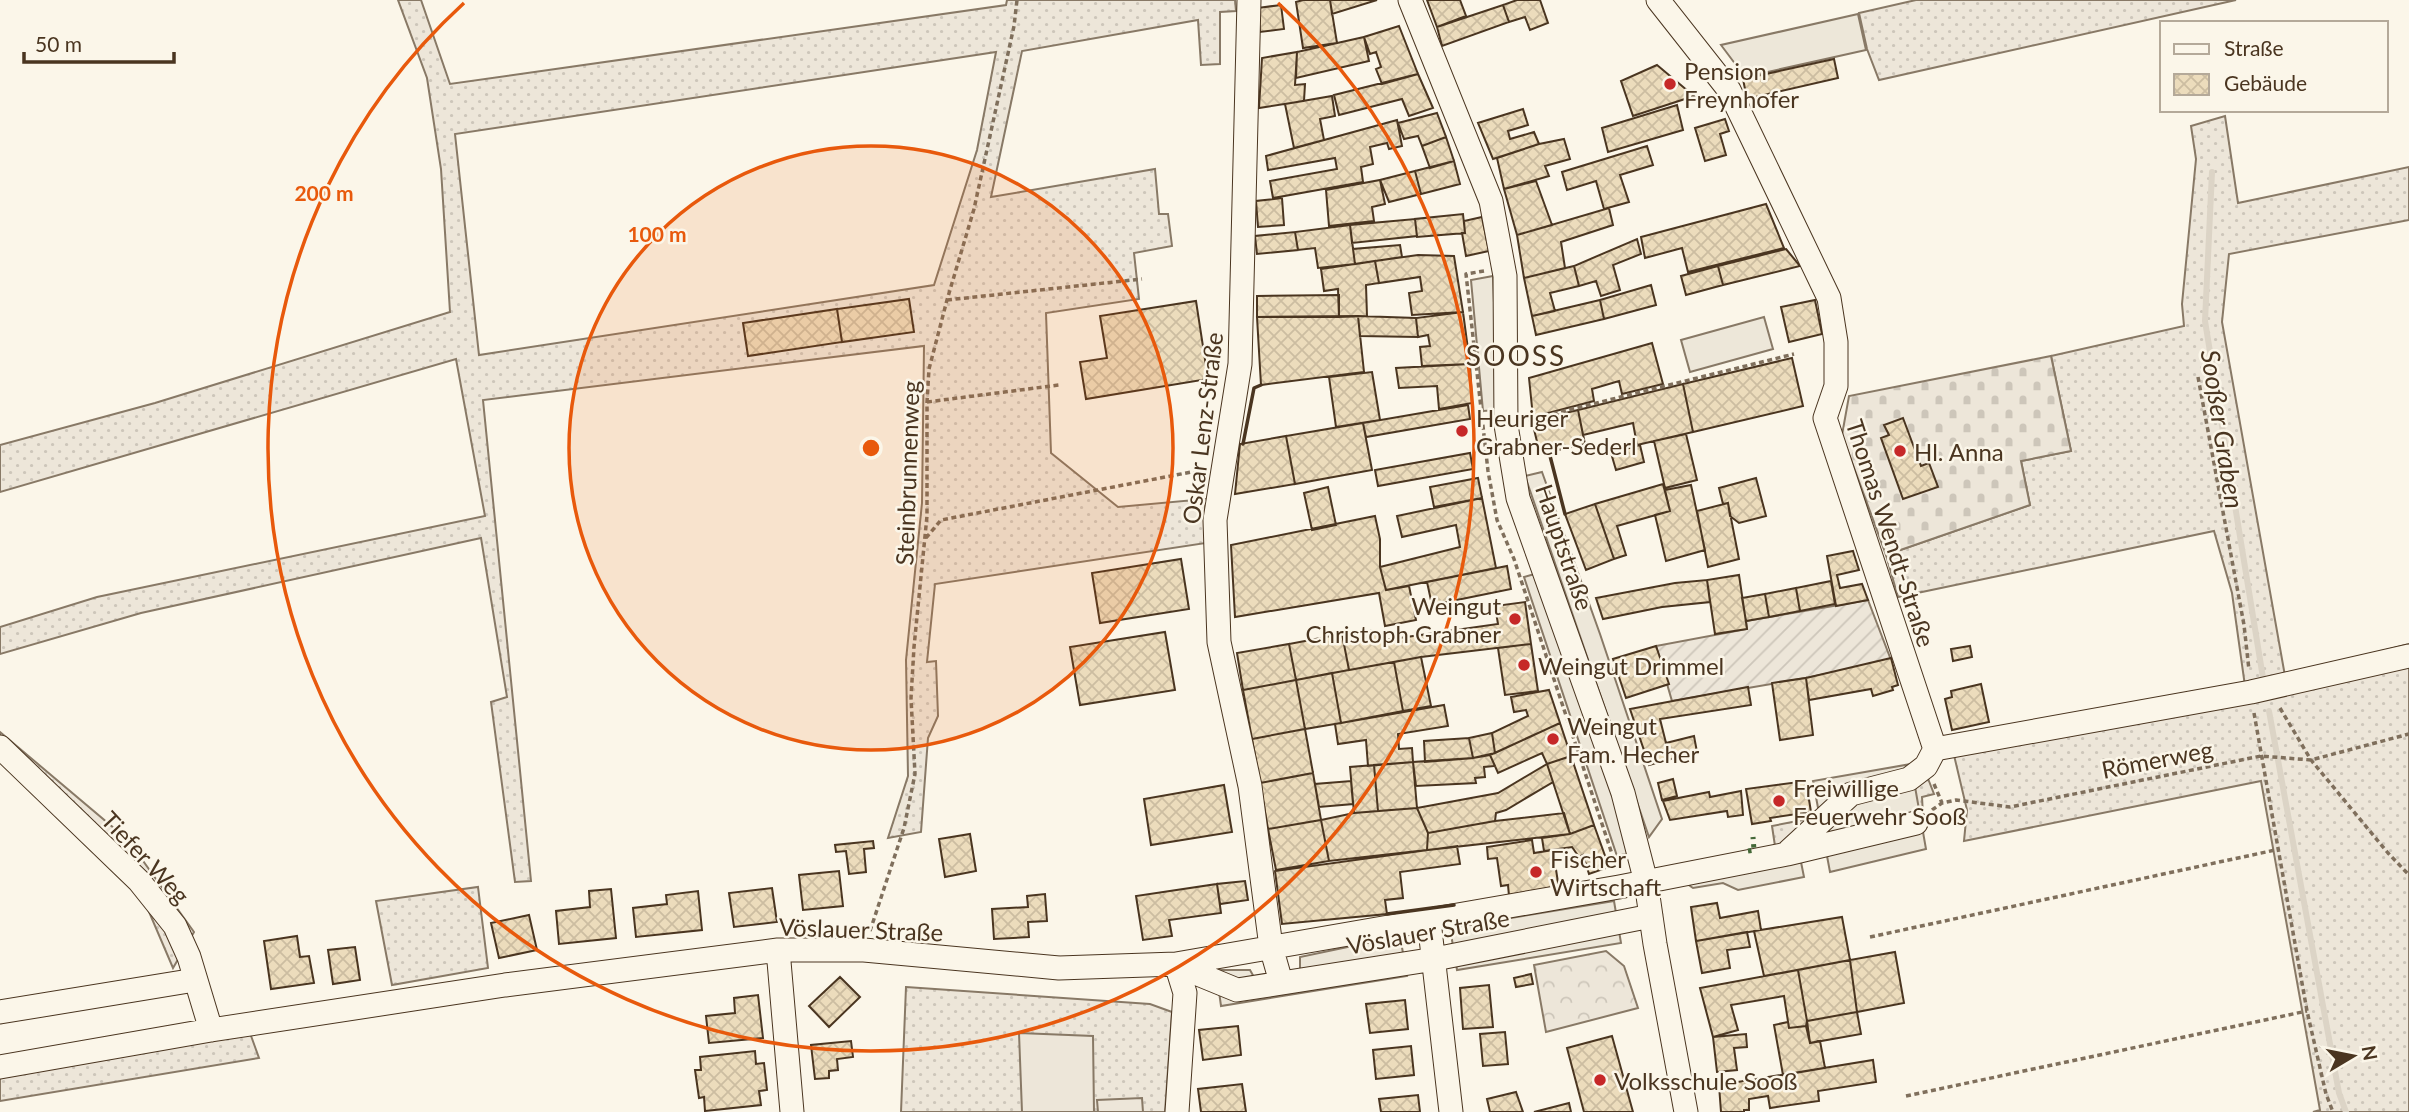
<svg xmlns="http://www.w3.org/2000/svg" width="2409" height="1112" font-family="Lato,sans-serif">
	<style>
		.grass { fill: url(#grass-dots); stroke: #887966; stroke-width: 2; fill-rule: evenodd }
		.forest { fill: url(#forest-crowns); stroke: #887966; stroke-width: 2 }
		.cemetery { fill: url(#cemetery-stones); stroke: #887966; stroke-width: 2 }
		.garden { fill: url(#garden-furrows); stroke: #887966; stroke-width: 2 }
		.pitch { fill: #ede6d9; stroke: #887966; stroke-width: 2 }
		.parking { fill: #ede7d9; stroke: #887966; stroke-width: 2 }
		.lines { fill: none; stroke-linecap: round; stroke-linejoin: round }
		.stream { stroke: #dcd4c6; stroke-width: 6 }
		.building { fill: url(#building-cross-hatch); stroke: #4a3520; stroke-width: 2 }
		.minor-casing { stroke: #4a3520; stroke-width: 25 }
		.path { stroke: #7f6f5c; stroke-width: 3.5; stroke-dasharray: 5 3.5; stroke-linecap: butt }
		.minor { stroke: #fbf6e9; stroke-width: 23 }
		.hedge { stroke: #436837; stroke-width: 5; stroke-dasharray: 3.5 5; stroke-linecap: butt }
		.wall { stroke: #4a3520; stroke-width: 3.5 }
		.ring { fill: none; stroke: #e8590c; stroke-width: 3.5 }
		.poi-dot { fill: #c62828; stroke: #fbf6e9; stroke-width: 2.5 }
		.labels { text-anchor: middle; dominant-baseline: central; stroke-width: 5; stroke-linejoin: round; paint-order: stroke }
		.poi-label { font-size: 24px; fill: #4a3520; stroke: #fbf6e9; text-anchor: start }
		.street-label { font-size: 24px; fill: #4a3520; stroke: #fbf6e9 }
		.water-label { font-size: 26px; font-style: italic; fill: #4a3520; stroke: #fbf6e9 }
		.quarter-label { font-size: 28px; letter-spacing: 2px; fill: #4a3520; stroke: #fbf6e9 }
		.centre { fill: #e8590c; stroke: #fbf6e9; stroke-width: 3.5 }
		.ring-label { font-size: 21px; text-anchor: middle; font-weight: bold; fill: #e8590c; stroke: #fbf6e9; stroke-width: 5; stroke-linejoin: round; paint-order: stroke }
	</style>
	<defs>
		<pattern id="grass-dots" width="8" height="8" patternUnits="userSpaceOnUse" patternTransform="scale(1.75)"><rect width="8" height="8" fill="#ede6d9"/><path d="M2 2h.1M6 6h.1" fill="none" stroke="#cdc6ba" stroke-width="1.8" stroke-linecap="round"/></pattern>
		<pattern id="forest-crowns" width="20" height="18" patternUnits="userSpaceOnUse" patternTransform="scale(1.75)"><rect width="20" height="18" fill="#ede6d9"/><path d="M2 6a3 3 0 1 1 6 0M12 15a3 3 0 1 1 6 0" fill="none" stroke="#cdc6ba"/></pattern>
		<pattern id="cemetery-stones" width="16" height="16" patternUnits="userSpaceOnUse" patternTransform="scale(1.75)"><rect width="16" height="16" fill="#ede6d9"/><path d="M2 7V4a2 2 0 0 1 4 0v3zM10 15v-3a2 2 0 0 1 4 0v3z" fill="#cdc6ba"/></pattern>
		<pattern id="garden-furrows" width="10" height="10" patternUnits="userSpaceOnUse" patternTransform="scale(1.75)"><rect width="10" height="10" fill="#ede6d9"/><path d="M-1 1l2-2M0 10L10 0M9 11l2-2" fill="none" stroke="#cdc6ba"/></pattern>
		<pattern id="building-cross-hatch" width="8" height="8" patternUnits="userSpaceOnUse" patternTransform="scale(1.75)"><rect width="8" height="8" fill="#ecdcbc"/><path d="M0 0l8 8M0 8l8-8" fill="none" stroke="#ccbda1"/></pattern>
	</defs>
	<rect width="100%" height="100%" fill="#fbf6e9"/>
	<path class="grass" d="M398,0h23l29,84 556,-79 1,-5h228l1,11 -16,1v52l-19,1 -3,-45 -176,31 -31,146 164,-28 4,45h9l4,32 -38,7 5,46 -93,14 5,140 67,54 87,-8 1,44 -271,41 -8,78 9,-1 2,55 -10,22 -7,94 -33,6 20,-62 -2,-116 16,-157 2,-157 -441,54 48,481 -16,1 -24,-180 16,-5 -26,-159 -340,75 -141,41v-27l97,-30 388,-81 -29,-157 -456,133v-47l155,-42 295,-91 -9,-143 -14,-91zM996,52l-19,98 -43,135 -455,70 -24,-221z
		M1916,0h320l-357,80 -12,-31 -8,-36z
		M2225,116l13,87 171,-36v53l-180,34 -7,68 63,354 124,-32v468h-96l7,-2 -59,-329 -297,60 3,-31 -14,-59 292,-65 -13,-93 -18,-62 -316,66 -12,-42 144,-50 -9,-44 50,-10 -20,-95 133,-30 -2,-22 14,-145 -5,-33z
		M0,732l128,108 66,92 -21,36 -32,-75 -141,-135z
		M1927,776l7,18 -12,3 1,18 -87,8z
		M1813,818l-32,27 -6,1 -3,-20z
		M478,887l10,81 -96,17 -16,-84z
		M906,987l244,17 22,8 -7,100h-264z
		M250,1033l9,25 -259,43v-23z"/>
	<path class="forest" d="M1606,951l18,15 14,42 -92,24 -12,-67z"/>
	<path class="cemetery" d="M2051,356l20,95 -50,10 9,44 -144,50 -44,-120 7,-39z"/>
	<path class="garden" d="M1868,600l23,60 -85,18 -134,23 -16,-55 91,-17 -1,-8z"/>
	<path class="pitch" d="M1019,1033l74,3 1,76h-72z
		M1142,1098l1,14h-45l-1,-12z"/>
	<path class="parking" d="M1858,14l8,36 -121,27 -24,-32z
		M1493,276l5,134 -15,1 -12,-131z
		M1764,317l9,32 -83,23 -9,-32z
		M1542,472l58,162 62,185 -13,18 -124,-361z
		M1538,573l96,279 -17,4 -93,-279z
		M1911,764l15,85 -96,23 -17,-91z
		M1800,857l4,20 -66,13 -15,-7 -30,5 -10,-7z
		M1614,901l7,42 -164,27 -7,-42z
		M1400,936l7,40 -186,30 -5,-36h34l9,16 41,-7v-22z"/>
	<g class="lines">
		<path class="stream" d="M2212,172l-7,149 59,363
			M2269,711l70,382 7,19"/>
	</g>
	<path class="building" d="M1303,0h27l7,43 -34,5 -7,-46z
		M1330,0h47l-45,14z
		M1427,0h33l6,16 -29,11z
		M1517,0h23l8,23 -18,7 -5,-13 -16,5 -6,-17z
		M1281,5l3,24 -24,3 -3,-24z
		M1503,5l6,17 -67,24 -5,-19z
		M1399,26l19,48 -36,10 -6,-15 5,-2 -5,-15 -6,2 -6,-17z
		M1364,37l5,24 -73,17 1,-26z
		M1297,52l-2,33 10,-1 -1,17 -45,7 3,-50z
		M1834,59l4,19 -91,21 -4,-20z
		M1657,65l37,31 -61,20 -12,-35z
		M1418,74l15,34 -24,8 -7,-17 -63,16 -5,-20z
		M1332,96l3,20 -15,3 4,21 -30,8 -9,-44z
		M1677,105l6,25 -75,22 -6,-24z
		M1523,109l5,16 -20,6 2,8 24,-7 5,12 -46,15 -15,-36z
		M1437,113l9,24 -24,9 -4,-10 -14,3 -6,-16z
		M1725,119l4,12 -9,3 6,21 -21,6 -10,-33z
		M1397,120l5,26 -13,3 -2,-6 -17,4 3,17 -12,3 2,15 -90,16 -3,-17 67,-12 -2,-11 -67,12 -2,-14z
		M1446,137l8,24 -24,7 -8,-22z
		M1564,139l6,20 -25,7 4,10 -45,13 -7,-31 42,-14z
		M1647,146l6,19 -33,10 9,27 -25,7 -8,-28 -29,9 -5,-18z
		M1454,161l6,23 -39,10 -6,-23z
		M1415,171l6,23 -32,8 -9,-22z
		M1380,180l5,24 -13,3 2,14 -45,5 -3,-36z
		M1536,181l16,44 -35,10 -13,-46z
		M1282,198l2,27 -26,2 -2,-26z
		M1766,204l18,44 -96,24 -6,-24 -37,10 -4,-21z
		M1609,208l4,17 -52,17 4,26 -41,10 -7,-43z
		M1463,214l2,19 -48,4 -2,-18z
		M1482,217l7,34 -23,5 -4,-23h3l-1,-12z
		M1415,219l2,17 -65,7 -2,-18z
		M1350,225l5,39 -37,4 -3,-20 -17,2 -3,-18z
		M1295,232l3,18 -41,4 -2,-18z
		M1637,239l4,15 -28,11 7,25 -19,6 -5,-15 -17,5 -5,-20z
		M1400,245l2,12 -47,7 -2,-15z
		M1786,249l14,17 -77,19 -5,-19z
		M1418,255l36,1 9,56 -51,3 -3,-22 13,-2 -2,-14 -41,6 -4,-22z
		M1375,261l4,22 -13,2 1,31 -28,1 -1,-28 -14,2 -3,-22z
		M1574,266l5,20 -29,7 5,18 -23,5 -8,-38z
		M1718,266l5,19 -37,10 -5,-19z
		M1651,285l5,20 -52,14 -4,-19z
		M1339,295v22h-82v-21z
		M909,299l5,33 -72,10 -5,-33z
		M1600,300l4,19 -68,16 -4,-19z
		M1815,300l7,34 -33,8 -8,-35z
		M1196,301l12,78 -122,20 -6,-37 27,-4 -7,-42z
		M837,309l5,33 -94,14 -5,-33z
		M1463,312l7,52 -48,2 -2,-19 10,-1 -2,-11 -10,2 -2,-19z
		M1358,316l6,56 -103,13 -4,-68z
		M1358,316l58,2 2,19 -58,-1z
		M1652,343l11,41 -41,10 -3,-13 -27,8 2,12 -61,16 -4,-39z
		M1792,358l11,48 -110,26 -10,-48z
		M1470,364l2,39 -33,6 -2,-23 -38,2 -3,-20z
		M1372,372l8,48 -44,7 -7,-50z
		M1683,384l10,48 -56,13 -4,-22 -50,12 -5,-25z
		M1468,405l2,14 -104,18 -3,-14z
		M1578,410l7,34 -45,10 -8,-33z
		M1903,418l18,48 8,-3 9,24 -35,12 -22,-61 8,-3 -5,-10z
		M1363,423l9,47 -77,14 -9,-48z
		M1686,434l11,46 -32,8 -11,-47z
		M1286,436l9,48 -60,10 5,-50z
		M1640,445l4,17 -28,8 -5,-17z
		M1470,453l3,16 -95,17 -3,-16z
		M1478,478l4,20 -48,9 -4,-20z
		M1756,478l10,38 -27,7 -9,-7 -2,-13 -5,1 -4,-16z
		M1663,484l7,27 -53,15 9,29 -12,4 -19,-55z
		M1691,485l14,65 -39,11 -11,-46 15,-4 -5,-21z
		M1328,487l8,38 -24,5 -8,-37z
		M1482,498l14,70 -110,22 -6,-23 80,-20 -4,-22 -54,12 -5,-21z
		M1728,503l11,56 -31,8 -11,-56z
		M1595,504l19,55 -28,11 -21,-56z
		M1375,516l5,23v28l6,23 23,-4 7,34 -31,6 -6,-33 -144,24 -4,-72z
		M1853,551l6,19 -22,5 3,13 22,-4 6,16 -32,6 -9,-50z
		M1181,559l8,50 -89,14 -8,-50z
		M1507,566l4,23 -79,16 -5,-23z
		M1739,575l8,54 -32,5 -8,-54z
		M1707,580l3,22 -48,5 -59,12 -7,-21 79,-15z
		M1831,581l4,23 -35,7 -4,-23z
		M1796,588l4,23 -31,6 -4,-23z
		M1765,594l4,23 -23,4 -4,-23z
		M1525,602l6,42 -110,13 -72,13 -7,-36 35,-4 1,11 120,-17 -3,-18z
		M1165,632l10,58 -95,15 -10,-58z
		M1342,634l7,36 -53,10 -7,-36z
		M1289,644l7,36 -53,10 -6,-37z
		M1531,644l7,47 -33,4 -7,-47z
		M1656,646l13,38 -43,14 -13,-39z
		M1970,646l2,11 -19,4 -2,-12z
		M1421,657l10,49 -28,5 -9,-49z
		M1891,658l7,27 -6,2 1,3 -20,6 -2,-7 -62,11 -3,-22z
		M1394,662l9,49 -62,12 -9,-50z
		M1332,673l9,50 -36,6 -9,-49z
		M1806,678l7,57 -33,5 -8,-57z
		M1296,680l9,49 -53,10 -9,-49z
		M1981,684l8,38 -37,8 -7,-31 7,-2 -1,-6z
		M1748,687l3,18 -91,14 6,24 28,-7 3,16 -48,13 -19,-56z
		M1549,690l11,33 -65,30 -3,-20 36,-17 -2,-6 -12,2 -3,-15z
		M1444,705l4,21 -50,8 1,15 13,-1 1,14 -45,4 -2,-26 -28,4 -3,-20z
		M1560,723l11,33 -24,8 -5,-11 -44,20 -8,-18z
		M1305,729l8,44 -53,10 -8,-44z
		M1492,733l3,20 -22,5 -4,-20z
		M1469,738l4,20 -48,4 -1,-21z
		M1490,755l5,11 -11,1 1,10 -10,1 1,5 -60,3 -3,-24 60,-4z
		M1571,756l23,69 -24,9 -23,-70z
		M1413,762l4,46 -39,3 -4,-46z
		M1547,764l6,18 -47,28 -10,3 -1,8 -67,12 -11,-25 81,-15z
		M1374,765l4,46 -24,2 -4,-46z
		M1313,773l8,47 -53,9 -8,-46z
		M1673,779l4,17 -15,4 -4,-17z
		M1351,781l2,23 -34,3 -4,-23z
		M1806,781l5,31 -41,6 1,3 -19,3 -6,-35z
		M1224,785l8,47 -81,13 -7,-46z
		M1741,791l2,24 -15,2 -1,-6 -57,9 -7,-19 46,-9 1,5z
		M1417,808l11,25 -1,17 -98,11 -8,-41 33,-7z
		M1564,813l6,21 -143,16 1,-17 67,-12z
		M1321,820l8,41 -53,9 -8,-41z
		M1594,825l15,42 -20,7 -6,-19 -4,2 -7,-10 -28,4 -2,-13 28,-4z
		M970,834l6,37 -31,6 -6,-38z
		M1532,840l2,13 19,-3 6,39 -50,7 -1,-11 -7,1 -4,-28 -9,1 -1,-12z
		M873,841l1,7 -10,1 2,23 -17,2 -3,-23 -10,1 -1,-7z
		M1457,846l3,18 -60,8 3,26 -18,2 2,14 -105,10 -7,-53z
		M839,871l4,35 -40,4 -4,-35z
		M1245,881l3,19 -28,4 -3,-20z
		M1217,884l4,29 -52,7 3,16 -29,4 -7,-44z
		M772,888l5,34 -43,5 -5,-34z
		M611,889l5,49 -57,6 -3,-33 34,-4 -1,-16z
		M698,891l4,39 -66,7 -3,-29 34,-4 -1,-9z
		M1045,894l2,27 -19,1 1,15 -35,2 -2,-30 36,-2 -1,-11z
		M1717,903l3,15 38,-7 3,19 -65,11 -5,-34z
		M529,915l8,35 -38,8 -8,-35z
		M1842,917l8,43 -86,16 -10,-45z
		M1747,932l3,15 -23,3 3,18 -28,5 -6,-32z
		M297,936l3,21 9,-1 5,27 -43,6 -7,-48z
		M355,947l5,33 -27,4 -5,-34z
		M1895,952l9,51 -47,9 -7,-52z
		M1850,960l7,52 -50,9 -9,-51z
		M1798,970l9,51 -1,5 -17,2 -5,-32 -53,9 7,25 -25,7 -13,-49z
		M1531,974l2,10 -17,3 -2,-9z
		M840,977l20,20 -31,30 -20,-21z
		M1489,985l4,42 -30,2 -3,-41z
		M758,995l5,43 -54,5 -3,-27 29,-3 -1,-15z
		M1405,1000l3,29 -38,4 -4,-29z
		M1857,1012l4,22 -51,9 -3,-22z
		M1788,1022l1,6 17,-2 4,17 10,-2 5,27 -42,7 -9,-50z
		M1238,1026l3,29 -38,5 -4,-30z
		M1505,1032l3,32 -25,2 -3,-32z
		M1746,1034l1,13 -13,1 3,22 -20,2 -4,-35z
		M1612,1036l21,76h-49l-17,-64z
		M851,1041l2,16 -16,2 1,11 -9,1v7l-14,1 -4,-34z
		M1411,1046l3,29 -38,4 -3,-29z
		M755,1051l1,13 8,-1 3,27 -8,1 2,14 -56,6 -1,-14 -5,1 -4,-28h6l-1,-13z
		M1873,1060l3,22 -58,9 1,10 -49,7 -2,-12 -19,3v11h-5v2h-23l-2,-27z
		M1242,1084l4,28h-45l-3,-23z
		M1516,1092l7,20h-33l-3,-13z
		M1418,1095l2,17h-39l-2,-13z
		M1569,1103l2,9h-37z"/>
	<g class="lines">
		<defs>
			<path id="minor" d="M1249,0l-9,364 -25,156 4,122 31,144 21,161 10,35
				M1410,0l81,201 14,75 1,149 12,73 105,295 23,89 9,62 31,168
				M1658,0l71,90 100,208 7,44v44l-11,32 110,331
				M0,747l139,134 36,45 14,31 22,73
				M1935,749l316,-57 158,-36
				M1789,851l62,-57 58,-15 17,-13 9,-17
				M1429,921l22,191
				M778,950l14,162
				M1176,964l9,29 -8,119
				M1176,965l61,25 198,-31 216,-43
				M0,1012l195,-32
				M0,1067l211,-37 294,-45 273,-35h86l195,18 117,-4 443,-77 168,-33 129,-31"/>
		</defs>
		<use href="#minor" class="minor-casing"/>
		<path class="path" d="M1484,271l-18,3 22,197 9,49 17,39 102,307
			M947,300l195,-21
			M2198,377l46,248 5,45
			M927,402l132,-17
			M1528,420l266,-66
			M926,538l15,-18 261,-50
			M2280,708l31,52 77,93 21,22
			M2254,713l53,298 19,83 7,18
			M1934,784l8,19
			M1932,810l10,-7 14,-3 54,7 251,-51 50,4 98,-26
			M870,931l34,-103 11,-54 -4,-76 3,-51 13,-131v-114l2,-33 18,-69 27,-91 40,-183 3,-26
			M1870,937l410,-88
			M1906,1096l401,-85"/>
		<use href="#minor" class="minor"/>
		<path class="hedge" d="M1748,851l6,-1 -1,-13"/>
		<path class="wall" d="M1243,444l11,-56 7,-3
			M1549,452l16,62
			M1387,914l67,-9"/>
	</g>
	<circle cx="871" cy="448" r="302" fill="#e8590c" fill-opacity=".12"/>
	<g class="ring">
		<circle cx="871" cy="448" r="302"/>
		<path d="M1278 3A603 603 0 1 1 464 3"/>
	</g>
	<g class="poi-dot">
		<circle cx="1670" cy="84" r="7"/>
		<circle cx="1462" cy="431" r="7"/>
		<circle cx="1900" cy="451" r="7"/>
		<circle cx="1515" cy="619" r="7"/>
		<circle cx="1524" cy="665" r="7"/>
		<circle cx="1553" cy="739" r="7"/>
		<circle cx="1779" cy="801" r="7"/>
		<circle cx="1536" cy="872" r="7"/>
		<circle cx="1600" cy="1080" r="7"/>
	</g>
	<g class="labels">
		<g class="poi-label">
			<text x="1684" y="70">Pension<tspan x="1684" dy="28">Freynhofer</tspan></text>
			<text x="1476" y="417">Heuriger<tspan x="1476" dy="28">Grabner-Sederl</tspan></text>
			<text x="1914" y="451">Hl. Anna</text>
			<text x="1501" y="605" text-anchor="end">Weingut<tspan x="1501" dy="28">Christoph Grabner</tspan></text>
			<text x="1538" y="665">Weingut Drimmel</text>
			<text x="1567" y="725">Weingut<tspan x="1567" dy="28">Fam. Hecher</tspan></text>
			<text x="1793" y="787">Freiwillige<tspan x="1793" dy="28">Feuerwehr Sooß</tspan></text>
			<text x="1550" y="858">Fischer<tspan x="1550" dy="28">Wirtschaft</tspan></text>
			<text x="1614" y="1080">Volksschule Sooß</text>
		</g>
		<g class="street-label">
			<text transform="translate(1202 428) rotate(-83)">Oskar Lenz-Straße</text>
			<text transform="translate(907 473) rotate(-88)">Steinbrunnenweg</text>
			<text transform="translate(1891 533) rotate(72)">Thomas Wendt-Straße</text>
			<text transform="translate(1565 547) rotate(71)">Hauptstraße</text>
			<text transform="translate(2157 759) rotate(-11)">Römerweg</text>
			<text transform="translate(146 857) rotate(47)">Tiefer Weg</text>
			<text transform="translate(861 929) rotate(2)">Vöslauer Straße</text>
			<text transform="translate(1428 931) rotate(-10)">Vöslauer Straße</text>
		</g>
		<g class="water-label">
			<text transform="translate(2223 429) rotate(81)">Sooßer Graben</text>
		</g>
		<g class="quarter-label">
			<text x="1516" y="355">SOOSS</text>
		</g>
	</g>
	<circle cx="871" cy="448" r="10" class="centre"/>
	<g class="ring-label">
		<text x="324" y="201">200 m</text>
		<text x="657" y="242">100 m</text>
	</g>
	<rect x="2160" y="21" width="228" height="91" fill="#fbf6e9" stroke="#b4a999" stroke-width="2"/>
	<rect x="2174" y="44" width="35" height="10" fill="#fbf6e9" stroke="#b4a999" stroke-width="2"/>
	<text x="2224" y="56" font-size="21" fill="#4a3520">Straße</text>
	<rect x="2174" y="74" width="35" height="21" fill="url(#building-cross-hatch)" stroke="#b4a999" stroke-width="2"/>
	<text x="2224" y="91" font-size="21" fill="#4a3520">Gebäude</text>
	<g transform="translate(2353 1056) rotate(80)" stroke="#fbf6e9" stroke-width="5" paint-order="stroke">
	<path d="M0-5L12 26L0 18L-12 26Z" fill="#4a3520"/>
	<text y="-10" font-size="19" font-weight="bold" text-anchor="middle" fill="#4a3520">N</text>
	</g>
	<path d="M24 52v10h150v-10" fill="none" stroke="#4a3520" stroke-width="3.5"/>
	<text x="35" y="52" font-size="21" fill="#4a3520" stroke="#fbf6e9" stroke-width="5" paint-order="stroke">50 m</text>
</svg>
